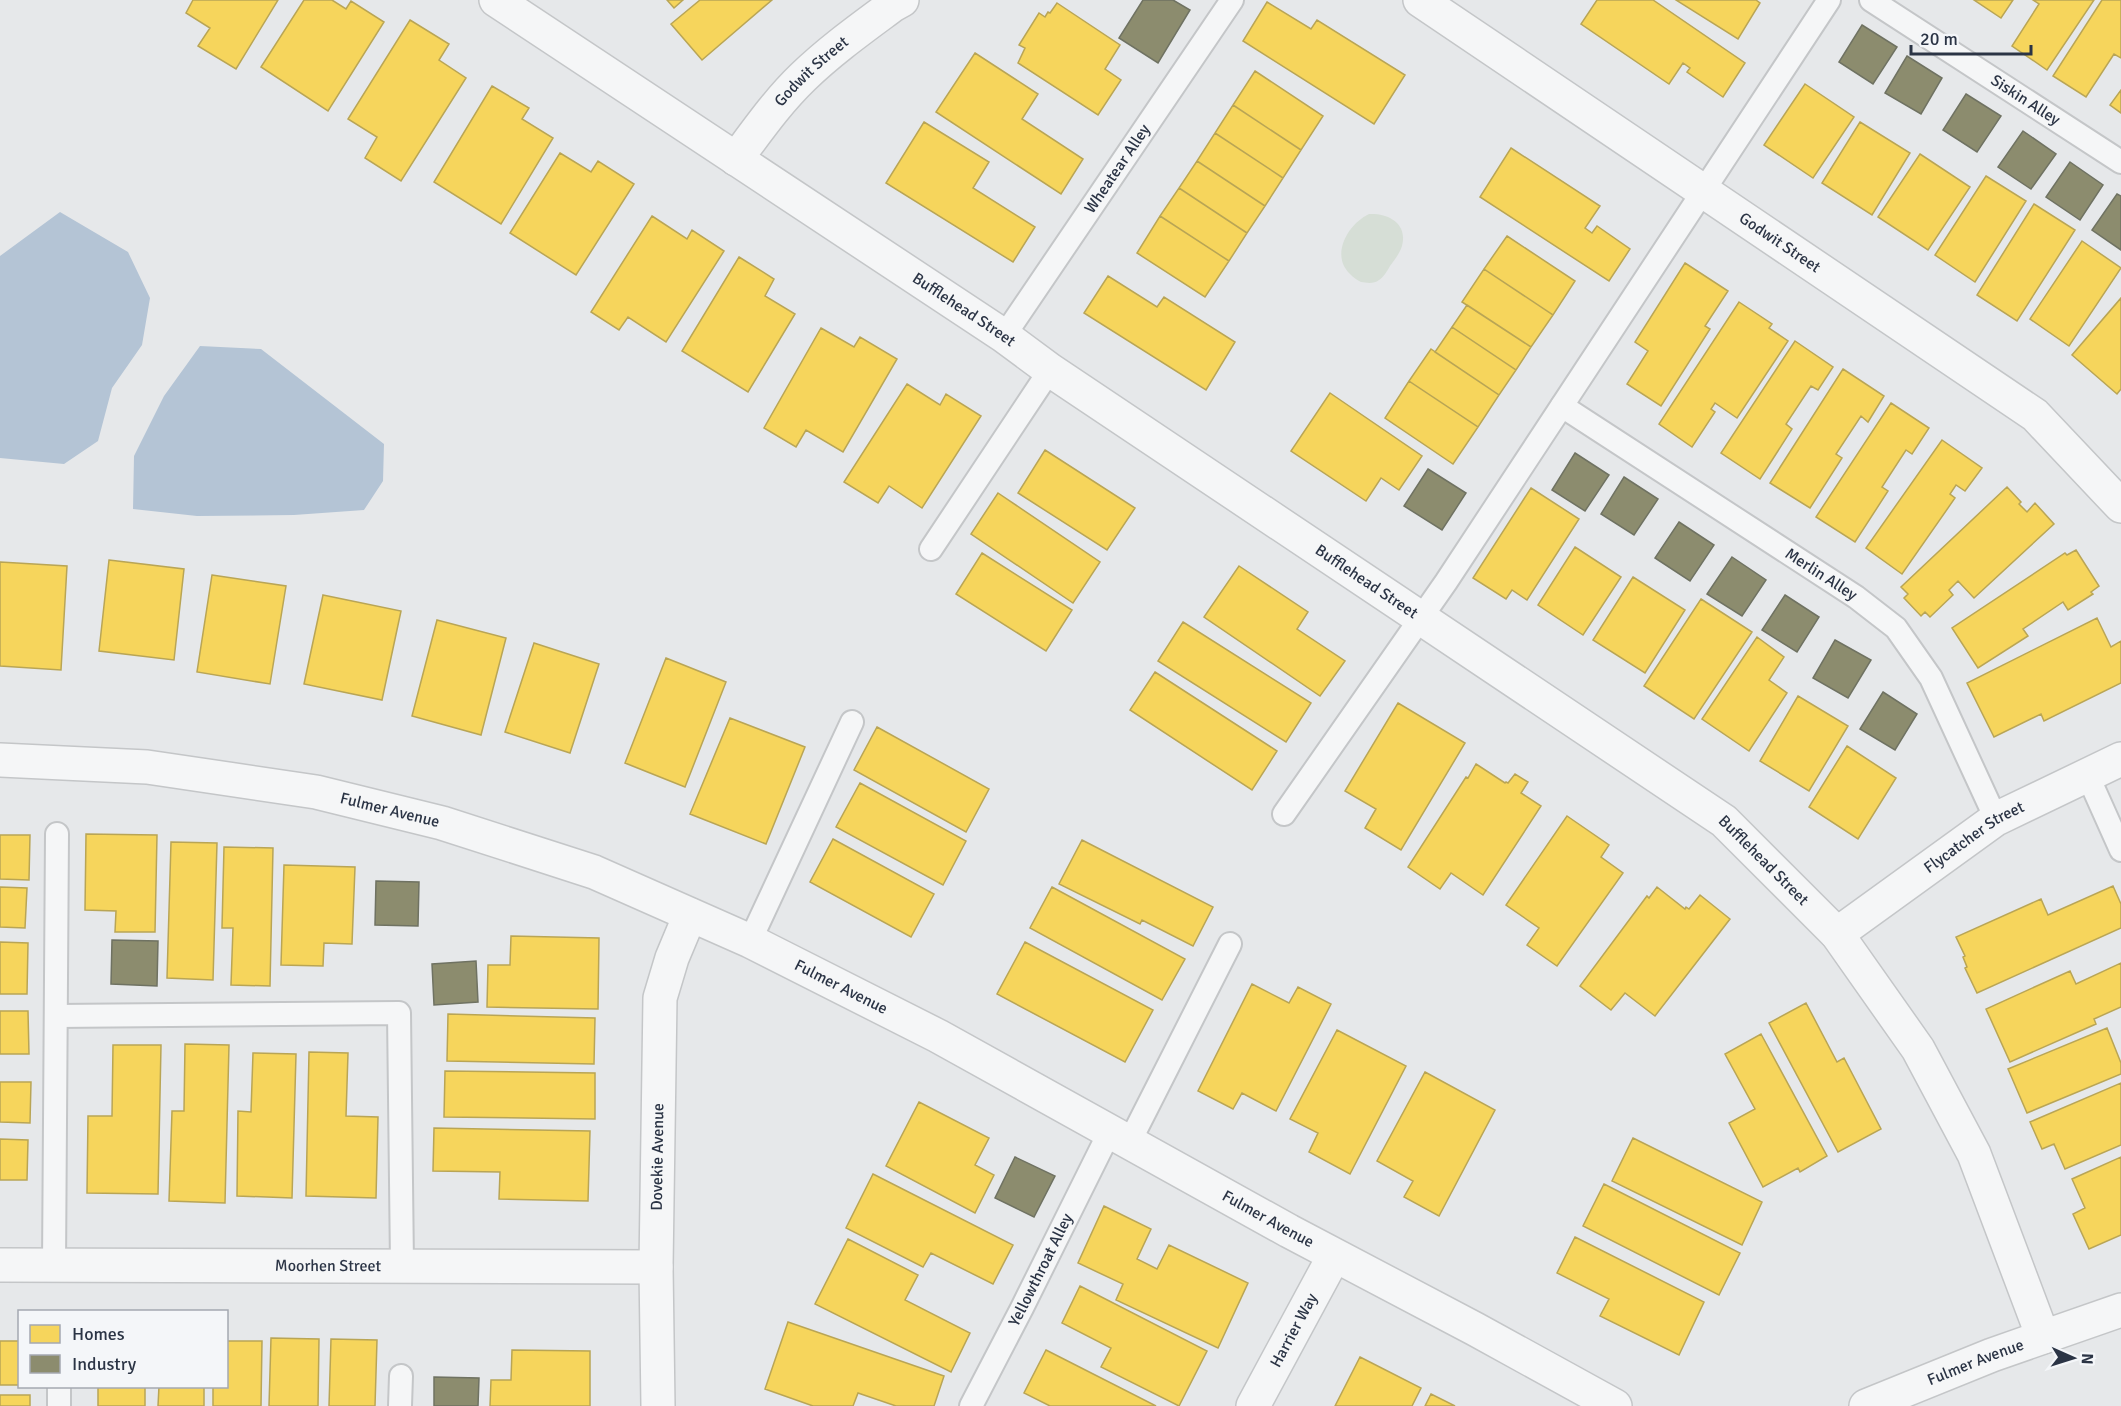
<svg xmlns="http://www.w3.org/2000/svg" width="2121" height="1406" font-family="Signika,sans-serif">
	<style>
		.green { fill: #d6ded6 }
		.water { fill: #b4c4d5 }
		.homes { fill: #f6d55c; stroke: #b9a555; stroke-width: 1.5 }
		.industry { fill: #8c8c6e; stroke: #6f7262; stroke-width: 1.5 }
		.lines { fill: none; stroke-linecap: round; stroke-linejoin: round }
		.lane-casing { stroke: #c4c6c8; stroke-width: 26 }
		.street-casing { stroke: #c4c6c8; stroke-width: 36 }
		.lane { stroke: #f5f6f7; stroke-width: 22 }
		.street { stroke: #f5f6f7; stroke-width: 33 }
		.labels { text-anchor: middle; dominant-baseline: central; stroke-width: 6; stroke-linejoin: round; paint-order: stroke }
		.street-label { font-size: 16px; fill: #2b3445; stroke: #f4f6f9 }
	</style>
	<rect width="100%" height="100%" fill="#e6e8ea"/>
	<path class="green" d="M1369,214c19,-1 39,9 33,32 -2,7 -7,13 -12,20 -3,5 -6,11 -11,14 -5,4 -12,3 -18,2 -4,-2 -7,-4 -11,-8 -20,-19 -2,-50 19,-60z"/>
	<path class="water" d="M60,212l68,40 22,46 -8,47 -30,43 -14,53 -34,23 -64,-6v-202z
		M200,346l61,3 123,95 -1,37 -19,29 -70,5 -97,1 -64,-7 1,-53 30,-60z"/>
	<path class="homes" d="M193,0h85l-42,69 -38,-23 12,-18 -24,-15z
		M304,0h28l14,9 5,-8 33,21 -56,89 -67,-44z
		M667,0h16l-9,8z
		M700,0h72l-70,60 -31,-36z
		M1597,0h56l92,63 -22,34 -36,-25 3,-4 -7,-5 -14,21 -88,-60z
		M1676,0h80l4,3 -22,36z
		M1974,0h39l-12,18z
		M2033,0h61l-47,70 -35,-24 27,-42z
		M2102,0h19v58l-7,-4 -28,43 -33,-21z
		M1267,2l44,27 6,-9 88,55 -31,49 -131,-83z
		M1057,3l63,42 -15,24 16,11 -23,35 -80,-52 7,-15 -6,-3 20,-32 6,4 3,-5 2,1z
		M410,20l39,24 -10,16 27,18 -65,103 -36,-23 12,-21 -29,-18z
		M975,53l63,41 -16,25 61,40 -22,35 -125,-82z
		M1255,71l68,45 -22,34 -68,-45z
		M1805,84l49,33 -41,61 -49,-33z
		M492,86l37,22 -7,11 31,19 -52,86 -67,-42z
		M2121,90v23l-11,-8z
		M1233,105l68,45 -18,28 -68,-45z
		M924,122l65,40 -16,26 62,39 -22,35 -127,-79z
		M1860,122l50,31 -38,62 -50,-32z
		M1215,133l68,45 -18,28 -68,-45z
		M1511,148l89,58 -15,22 7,5 5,-7 33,23 -21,32 -129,-84z
		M560,153l31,19 7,-11 36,23 -58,91 -66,-42z
		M1920,154l50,33 -42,63 -50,-33z
		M1197,161l68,45 -18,27 -68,-45z
		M1986,176l40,25 -51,81 -40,-27z
		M1179,188l68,45 -18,28 -69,-45z
		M2034,204l41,26 -58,91 -40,-26z
		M652,216l35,23 5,-9 32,21 -58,91 -38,-25 -9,13 -28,-18z
		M1160,216l69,45 -24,36 -68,-44z
		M1507,236l68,45 -22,34 -69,-46z
		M2082,241l39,27 -52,78 -39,-27z
		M739,257l35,22 -9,17 30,18 -47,78 -66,-41z
		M1685,263l43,28 -23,35 5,3 -49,77 -34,-22 21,-33 -13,-9z
		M1484,269l69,46 -22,32 -69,-45z
		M1108,276l49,31 7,-10 71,45 -29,48 -122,-77z
		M2121,298v91l-4,5 -45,-39z
		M1739,302l33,22 -3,4 19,13 -51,77 -22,-15 -4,6 4,3 -23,35 -33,-23z
		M1467,305l64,42 -15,23 -64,-43z
		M1452,327l64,43 -17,25 -64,-43z
		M821,328l33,19 6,-10 37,22 -54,93 -37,-22 -10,17 -32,-19z
		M1795,341l38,26 -15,23 -7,-4 -25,38 6,5 -32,50 -39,-26z
		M1431,349l68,46 -21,32 -69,-46z
		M1843,369l41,27 -16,26 -7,-6 -25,38 6,4 -32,50 -40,-25z
		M1409,381l69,46 -25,37 -68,-46z
		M907,384l33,21 6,-11 35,22 -59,92 -33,-22 -11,17 -34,-21z
		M1330,393l92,63 -23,34 -18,-12 -15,23 -75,-50z
		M1891,403l38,25 -17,26 -6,-4 -24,37 6,4 -33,51 -39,-25z
		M1942,440l40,28 -17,23 -9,-6 -6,9 5,4 -53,76 -36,-26z
		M1045,450l90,58 -28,42 -89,-57z
		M2007,487l14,15 -2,2 8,8 8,-9 19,21 -80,74 -16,-17 -9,9 4,5 -23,22 -5,-5 -4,4 -17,-18 4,-4 -7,-7z
		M1531,488l48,31 -52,81 -15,-10 -6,9 -33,-21z
		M998,493l102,69 -27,41 -102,-69z
		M1575,547l46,30 -38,58 -45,-30z
		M2076,550l23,36 -8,6 2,2 -25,16 -5,-8 -40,27 5,7 -50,32 -26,-40 113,-75 2,2z
		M982,553l90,57 -26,41 -90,-57z
		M109,560l75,9 -10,91 -75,-9z
		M0,562l67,4 -6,104 -61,-4z
		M1239,566l69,46 -11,17 48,32 -25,35 -116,-79z
		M212,575l74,11 -16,98 -73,-12z
		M1633,577l52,33 -40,63 -52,-33z
		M323,595l78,16 -19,89 -78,-16z
		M1701,599l51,33 -58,87 -50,-33z
		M2097,618l14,29 10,-6v42l-77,38 -3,-7 -47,23 -27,-54z
		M437,620l69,18 -25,97 -69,-19z
		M1183,622l128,81 -25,39 -128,-81z
		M1757,637l27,20 -15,23 18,13 -38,58 -47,-32z
		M534,643l65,21 -29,89 -65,-21z
		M666,658l60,24 -41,105 -60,-24z
		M1155,672l122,79 -25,39 -122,-80z
		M1798,696l50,30 -39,65 -49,-30z
		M1398,703l67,40 -64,107 -36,-22 11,-19 -31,-18z
		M730,718l75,29 -39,97 -76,-30z
		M877,727l112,62 -23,43 -112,-62z
		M1847,746l49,32 -38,61 -49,-32z
		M1476,764l29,19 1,-1 2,1 7,-9 13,8 -7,11 20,13 -58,89 -32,-22 -11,16 -32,-22 58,-90 2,1z
		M860,783l106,58 -23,44 -107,-58z
		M1567,816l42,29 -8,12 22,16 -66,93 -30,-21 12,-17 -33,-23z
		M86,834l71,1 -2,97h-40l1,-21 -31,-1z
		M0,835h30l-1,45 -29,-1z
		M833,839l101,55 -23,43 -101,-55z
		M1082,840l131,67 -20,39 -51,-26 -2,4 -81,-40z
		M171,842l46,1 -4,137 -46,-2z
		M224,847l49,1 -3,138 -39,-1 2,-57h-11z
		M284,865l71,2 -3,77 -28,-1 -1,23 -42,-1z
		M2113,886l8,18v24l-144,65 -12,-25 2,-1 -4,-10 2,-1 -9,-19 85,-38 7,16z
		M0,887l27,1 -2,40 -25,-1z
		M1052,887l133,72 -23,41 -132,-72z
		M1657,887l28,22 1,-2 3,2 11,-14 30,24 -75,97 -30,-23 -14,17 -31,-24 67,-90 2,2z
		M511,936l88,2 -1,71 -111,-2 1,-42h22z
		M0,942l28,1 -1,51h-27z
		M1025,942l128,68 -28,52 -128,-68z
		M2121,963v44l-27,12 2,5 -86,38 -24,-53 84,-38 6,13z
		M1252,984l37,19 9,-16 33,17 -55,107 -34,-18 -9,16 -35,-18z
		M1806,1003l31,59 7,-4 37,71 -43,23 -69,-129z
		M0,1011h28l1,43h-29z
		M448,1014l147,4 -1,46 -147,-3z
		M2107,1028l14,35v11l-94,39 -19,-44z
		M1337,1030l69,36 -56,108 -41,-22 9,-19 -28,-14z
		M1761,1034l66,122 -27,16 -2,-4 -35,19 -34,-64 26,-14 -30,-55z
		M185,1044l44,1 -4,158 -56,-2 3,-90h12z
		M113,1045h48l-3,149 -71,-1 1,-77h24z
		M309,1052l39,1 -2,63 32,1 -2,81 -70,-2z
		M253,1053l43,1 -4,144 -55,-2 1,-85 13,1z
		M445,1071l150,2v46l-151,-2z
		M1425,1072l70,38 -56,106 -35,-19 9,-16 -36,-20z
		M0,1082h31l-1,41 -30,-1z
		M2121,1083v62l-56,24 -11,-25 -12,5 -12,-27z
		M919,1102l70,36 -14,27 19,10 -19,38 -89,-47z
		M434,1128l156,3 -2,70 -89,-2 1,-27 -67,-1z
		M1633,1138l129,64 -20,43 -130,-64z
		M0,1139l28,1 -1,40h-27z
		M2121,1157v78l-32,14 -16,-35 12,-6 -13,-29z
		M873,1174l140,71 -20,39 -62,-31 -8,14 -77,-39z
		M1604,1184l136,69 -21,42 -136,-69z
		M1104,1206l47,23 -14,30 20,10 12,-24 79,38 -30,65 -102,-48 7,-16 -45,-21z
		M1575,1237l129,65 -25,53 -79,-39 9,-17 -52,-26z
		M848,1239l70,36 -13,25 65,33 -19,39 -136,-68z
		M1080,1286l127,65 -28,55 -78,-39 10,-19 -49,-25z
		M788,1322l156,54 -10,30h-38l-38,-13 -5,13h-40l-48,-17z
		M271,1338l48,1 -1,67h-49z
		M331,1339l46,1 -2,66h-46z
		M0,1341h20v44h-20z
		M226,1341h36l-1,65h-48v-20h13z
		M512,1350l78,1v55h-100l1,-26h20z
		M1046,1350l110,56h-106l-26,-13z
		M1360,1357l61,31 -9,18h-77z
		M98,1386h47v20h-47z
		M159,1386h45v20h-46z
		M1431,1394l24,12h-30z
		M0,1395h30v11h-30z"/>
	<path class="industry" d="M1143,0h30l17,10 -32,53 -39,-25z
		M1862,25l35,22 -24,37 -34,-22z
		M1907,56l35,22 -21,36 -36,-21z
		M1966,94l35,22 -24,36 -34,-22z
		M2023,131l33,23 -25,35 -33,-22z
		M2070,162l33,23 -23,35 -34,-23z
		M2117,194l4,2v54l-29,-20z
		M1575,453l34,22 -24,36 -33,-21z
		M1428,469l38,24 -24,37 -38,-24z
		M1624,477l34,22 -24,36 -33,-21z
		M1679,522l35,23 -24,36 -35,-23z
		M1732,557l34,23 -24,36 -35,-22z
		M1785,595l34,22 -22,35 -35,-22z
		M1835,640l36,20 -23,38 -35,-20z
		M1883,692l34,22 -22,36 -35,-21z
		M376,881l43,1 -1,44 -43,-1z
		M112,940l46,1 -1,45 -46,-2z
		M476,961l2,41 -44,3 -2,-41z
		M1015,1157l40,19 -21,41 -39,-19z
		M434,1377l45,1 -1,28h-44z"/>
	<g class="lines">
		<defs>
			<g id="lane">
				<path id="s1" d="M1871,0l250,162"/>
				<path id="s2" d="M1004,336l228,-336"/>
				<path id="s3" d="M1562,406l294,191 40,31 35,50 65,141"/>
				<path d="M931,549l119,-179"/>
				<path d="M2087,774l34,76"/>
				<path d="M1284,814l162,-232 383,-582"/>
				<path d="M750,941l102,-219"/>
				<path d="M56,1016l343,-3 3,252"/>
				<path d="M1129,1143l101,-199"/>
				<path d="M54,1265l3,-431"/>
				<path d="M59,1386v20"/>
				<path d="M400,1406l1,-30"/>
				<path id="s4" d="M971,1406l51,-98 87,-175"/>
			</g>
			<g id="street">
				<path id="s5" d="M496,0l508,336 46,34 674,451 113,113 81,115 56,105 69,183"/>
				<path id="s6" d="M1420,0l615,415 86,91"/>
				<path id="s7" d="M736,159c21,-28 41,-57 67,-82 28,-27 59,-49 90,-72l9,-5"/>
				<path id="s8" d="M0,760l147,7 169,25 126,31 152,49 156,69 188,95 351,195 186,98 140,77"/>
				<path id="s9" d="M1837,934l159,-115 125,-60"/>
				<path id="s10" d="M0,1265l656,2"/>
				<path id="s11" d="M658,1406l-2,-139 4,-269 12,-40 18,-43"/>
				<path id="s12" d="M1253,1406l81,-150"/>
				<path id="s13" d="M1866,1406l126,-51 129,-45"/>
			</g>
		</defs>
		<use href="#lane" class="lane-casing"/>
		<use href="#street" class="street-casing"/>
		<use href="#lane" class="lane"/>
		<use href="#street" class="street"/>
	</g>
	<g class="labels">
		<g class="street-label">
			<text stroke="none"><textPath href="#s7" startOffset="116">Godwit Street</textPath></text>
			<text stroke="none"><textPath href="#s1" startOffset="184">Siskin Alley</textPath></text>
			<text stroke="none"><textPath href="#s2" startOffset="202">Wheatear Alley</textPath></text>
			<text stroke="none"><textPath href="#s6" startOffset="434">Godwit Street</textPath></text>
			<text stroke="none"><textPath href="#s5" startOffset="561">Bufflehead Street</textPath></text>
			<text stroke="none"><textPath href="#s3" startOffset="309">Merlin Alley</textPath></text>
			<text stroke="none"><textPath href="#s5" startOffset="1047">Bufflehead Street</textPath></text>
			<text stroke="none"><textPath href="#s8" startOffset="394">Fulmer Avenue</textPath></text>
			<text stroke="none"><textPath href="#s9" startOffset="168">Flycatcher Street</textPath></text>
			<text stroke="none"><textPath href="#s5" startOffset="1533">Bufflehead Street</textPath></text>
			<text stroke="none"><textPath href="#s8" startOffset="880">Fulmer Avenue</textPath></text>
			<text stroke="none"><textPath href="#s11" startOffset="249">Dovekie Avenue</textPath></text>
			<text stroke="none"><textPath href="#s8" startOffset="1366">Fulmer Avenue</textPath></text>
			<text stroke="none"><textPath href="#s10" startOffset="328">Moorhen Street</textPath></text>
			<text stroke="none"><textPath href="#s4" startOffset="153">Yellowthroat Alley</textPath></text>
			<text stroke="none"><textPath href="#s12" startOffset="86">Harrier Way</textPath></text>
			<text stroke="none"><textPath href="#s13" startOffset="118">Fulmer Avenue</textPath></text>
		</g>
	</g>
	<rect x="18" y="1310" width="210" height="78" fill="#f4f6f9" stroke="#a4a8b1" stroke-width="1.5"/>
	<rect x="30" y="1325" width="30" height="18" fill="#f6d55c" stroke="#a4a8b1" stroke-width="1.5"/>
	<text x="72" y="1340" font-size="18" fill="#2b3445">Homes</text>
	<rect x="30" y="1355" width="30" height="18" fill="#8c8c6e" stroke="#a4a8b1" stroke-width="1.5"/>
	<text x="72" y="1370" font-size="18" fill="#2b3445">Industry</text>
	<g transform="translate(2073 1358) rotate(93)" stroke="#f4f6f9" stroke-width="4.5" paint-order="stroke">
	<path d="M0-4.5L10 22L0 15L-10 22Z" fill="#2b3445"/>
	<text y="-9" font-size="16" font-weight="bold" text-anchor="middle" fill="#2b3445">N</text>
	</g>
	<path d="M1911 45v9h120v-9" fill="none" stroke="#2b3445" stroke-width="3"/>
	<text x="1920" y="45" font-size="18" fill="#2b3445" stroke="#f4f6f9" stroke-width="4.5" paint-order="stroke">20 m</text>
</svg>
